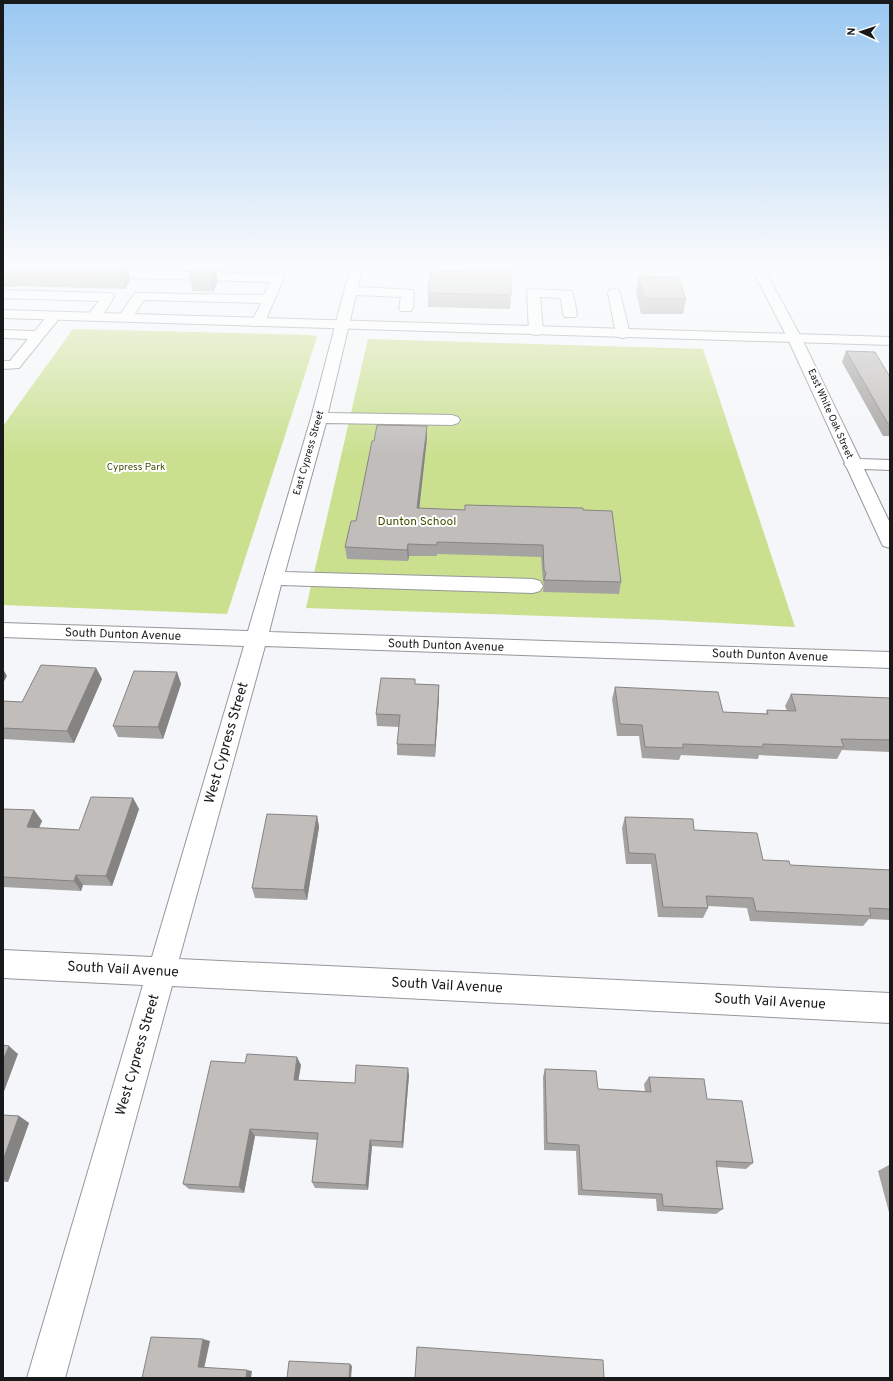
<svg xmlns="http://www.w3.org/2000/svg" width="893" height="1381" font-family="Overpass,sans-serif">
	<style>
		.green { fill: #cae08f }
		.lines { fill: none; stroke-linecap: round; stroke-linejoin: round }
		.minor-casing { stroke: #95979a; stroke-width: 2 }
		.major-casing { stroke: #95979a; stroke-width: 2 }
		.minor { fill: #fff; fill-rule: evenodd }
		.major { fill: #fff; fill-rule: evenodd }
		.wall { fill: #a5a3a1 }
		.shaded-wall { fill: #868483 }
		.building { fill: #c0bdbb; stroke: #868483 }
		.labels { text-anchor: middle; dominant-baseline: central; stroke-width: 4; stroke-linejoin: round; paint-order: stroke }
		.far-street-label { font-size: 10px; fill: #18191a; stroke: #fff }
		.far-park-label { font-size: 10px; fill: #3f4e01; stroke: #fff }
		.park-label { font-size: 12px; fill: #3f4e01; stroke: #fff }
		.street-label { font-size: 12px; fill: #18191a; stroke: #fff }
		.near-street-label { font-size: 14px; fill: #18191a; stroke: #fff }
	</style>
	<rect width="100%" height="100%" fill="#f4f6f9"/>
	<path class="green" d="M73,329l238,6 6,2 -90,277 -224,-9v-179z
		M368,339l335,10 92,278 -131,-7 -358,-12z"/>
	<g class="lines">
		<defs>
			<path id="minor" d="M351,265h12l-5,22 55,3 1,3 -1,15 -2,3h-10l-2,-3 2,-11 -45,-2 -28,118 124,2 6,2 2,3 -2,3 -6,2 -126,-2 -41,149 248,7 7,2 3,5 -3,5 -7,2 -252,-8 -12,47 621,20v16l-625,-22 -86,313 711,34v30l-718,-37 -107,392h-38l116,-393 -140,-7v-28l149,7 92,-311 -241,-9v-14l245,8 63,-213z
				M750,265h12l40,74 58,120 30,1v10l-26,-1 26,54v25l-7,-2 -2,-4 -34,-74 -3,-4 1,-1 -57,-124z
				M98,270l180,4 4,1 2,3 -21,48h-10l-2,-3 10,-20 -117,-3 -14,21h-10l-2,-3 17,-25 129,2 6,-13 -176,-5 -2,-3 2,-3z
				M533,289l39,2 1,3 4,20 -2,3h-10l-2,-3 -2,-16 -21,-1 3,34 -2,3 -5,1 -5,-1 -2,-3 -2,-38 1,-3z
				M614,289l5,1 1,3 10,41 -2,3 -5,1 -5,-1 -2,-3 -8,-41 1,-3z
				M3,290l105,3 5,1 1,3c-6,9 -13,26 -26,23l-2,-3 13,-16 -96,-3z
				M54,312l5,1 2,3 -42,52 -16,1v-8h7l18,-22 -25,-1v-8l32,1 14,-18z"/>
			<path id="major" d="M3,310l887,27v8l-887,-27z"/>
		</defs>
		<use href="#minor" class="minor-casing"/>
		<use href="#major" class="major-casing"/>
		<use href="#minor" class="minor"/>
		<use href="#major" class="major"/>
	</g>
	<path class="wall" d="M3,265h138l-3,4h-11l3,11 -5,9 -109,-3 -1,1h-12z
		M203,265h23l-3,6h-8l3,11 -5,10 -20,-1 -4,-15 14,-9z
		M638,276l48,23 -3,15h-42l-5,-22z
		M428,293l83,2 -1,14 -82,-2z
		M846,351l44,26v59h-7l-41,-74z
		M427,438l-8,70 46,2h118l38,72 -2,12 -76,-2 1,-8 -1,-2 -2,-25 -104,-3v2h-28l-1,5 -61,-2 -2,-12 11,-26z
		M96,668l6,11 -28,64 -71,-4v-38l19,1z
		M177,672l4,12 -18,55 -45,-2 -5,-11z
		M415,679v5l24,1v12l-4,60 -38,-2v-11l2,-17 -22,-1 -1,-12z
		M615,687l108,25 43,2 1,-4 20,1 -2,-5 6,-12 99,4v54l-48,-2 -5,9 -78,-4 -1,4 -77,-4 -2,5 -37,-2 -3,-22h-22l-5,-37z
		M133,798l6,11 -27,77 -29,-1 -2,6 -78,-4v-78l31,1 8,11 -3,7 40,2z
		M317,816l2,11 -12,73 -52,-2 -3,-10z
		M625,817l69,13 69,30 27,5 100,5v50l-21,-1 -6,7 -113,-5 -3,-13 -39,-2v2l-5,10 -45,-1 -7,-53h-25l-4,-36z
		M245,1063l56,2 -3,15 57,3 54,-8 -6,73 -31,-2 -4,44 -53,-2 -3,-6 5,-42 -62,-4 -11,57 -55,-4 -6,-5z
		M545,1069l53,20 47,2 -1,-7 5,-7 58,22 46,64 -7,6 -29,-2 6,42 -7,5 -59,-3 -1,-12 -78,-4 -2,-44 -32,-1 -1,-73z
		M3,1115l16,1 10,7 -21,59h-5z
		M889,1165h1v51l-12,-45z"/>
	<path class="shaded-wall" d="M137,265h4l-3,4z
		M222,265h4l-3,6z
		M127,267l3,13 -5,9 -4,-14z
		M215,267l3,15 -5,10 -3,-16z
		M11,273l5,13 -1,1 -6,-13z
		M427,426v12l-9,82 -1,-12z
		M408,544l1,12 -1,5 -1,-11z
		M96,668l6,11 -28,64 -7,-12z
		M3,669l4,7 -4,7z
		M177,672l4,12 -18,55 -5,-12z
		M439,685v12l-4,60v-12z
		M133,798l6,11 -27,77 -6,-10z
		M34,810l8,11 -8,17 -7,-11z
		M317,816l2,11 -12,73 -3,-10z
		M76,875l7,10 -2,6 -7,-10z
		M9,1046l9,8 -15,40v-34z
		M297,1057l4,8 -4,23 -3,-8z
		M408,1068l1,7 -6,73 -1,-6z
		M19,1116l10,7 -21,59 -5,-3v-19z
		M250,1129l5,7 -11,57 -5,-6z
		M370,1140l2,6 -4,44 -2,-5z
		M203,1339l7,2 -6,28 -6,-2z
		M350,1364l2,2 -1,12h-2z
		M247,1370l5,1 -1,7h-5z"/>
	<path class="building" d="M3,265h49l75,2 -6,8 -110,-2 -2,1h-6z
		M470,265h41v30l-83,-2 2,-20h7v-2h33z
		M194,267h21l-5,9h-21z
		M638,276l40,1 8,22 -42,-1z
		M846,351l29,1 15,25v47h-2z
		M377,425l50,1 -10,82 48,2v-5l118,3v2l29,1 9,71 -77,-2 2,-7 -2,-3 -1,-25 -106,-3v3l-29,-1 -1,6 -62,-3 6,-26h5l16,-80h2z
		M41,665l55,3 -29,63 -64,-3v-27l19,1z
		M134,671l43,1 -19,55 -45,-1z
		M381,678l34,1v5l24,1 -4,60 -38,-1 3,-29 -24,-1z
		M615,687l103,5 5,20 45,2 -1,-4 29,1 -5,-17 99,4v42l-49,-1 3,8 -81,-3v3l-80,-3v4l-38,-1 -3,-22 -22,-1z
		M91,797l42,1 -27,78 -30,-1 -2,6 -71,-4v-68l31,1 -7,17 52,3z
		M267,814l50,2 -13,74 -52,-2z
		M625,817l68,2 1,11 63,3 6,27 26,1 1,4 100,5v39l-21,-1 2,8 -115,-5 -3,-13 -47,-2 2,12 -45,-1 -8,-53 -26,-1z
		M3,1045l6,1 -6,14z
		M247,1054l50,3 -3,23 61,3 1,-18 52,3 -6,74 -32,-2 -4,45 -54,-3 6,-49 -68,-4 -11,58 -56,-3 28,-123 34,2z
		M545,1069l51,2 2,18 53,3 -2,-15 55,2 3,20 35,2 11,62 -37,-2 7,48 -60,-3 -1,-12 -80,-4 -3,-45 -32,-2z
		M3,1115l16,1 -16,44z
		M151,1337l52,2 -5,28 49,3 -1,8h-104z
		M417,1347l186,13 1,18h-189z
		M289,1361l61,3 -1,14h-62z"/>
	<linearGradient id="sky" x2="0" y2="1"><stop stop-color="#99c7f1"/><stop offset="0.58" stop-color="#fafbfc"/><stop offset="1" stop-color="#fafbfc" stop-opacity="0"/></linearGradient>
	<rect width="893" height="458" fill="url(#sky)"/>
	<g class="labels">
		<g class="far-street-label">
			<text transform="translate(830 414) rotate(66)">East White Oak Street</text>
			<text transform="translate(309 453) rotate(-74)">East Cypress Street</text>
		</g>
		<g class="far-park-label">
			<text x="136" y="467">Cypress Park</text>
		</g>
		<g class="park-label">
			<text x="417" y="522">Dunton School</text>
		</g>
		<g class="street-label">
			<text transform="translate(123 635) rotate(2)">South Dunton Avenue</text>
			<text transform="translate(446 646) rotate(2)">South Dunton Avenue</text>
			<text transform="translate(770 656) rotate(2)">South Dunton Avenue</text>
		</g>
		<g class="near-street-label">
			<text transform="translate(227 743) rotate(-74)">West Cypress Street</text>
			<text transform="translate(123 970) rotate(3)">South Vail Avenue</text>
			<text transform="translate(447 986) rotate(3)">South Vail Avenue</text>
			<text transform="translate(770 1002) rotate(3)">South Vail Avenue</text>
			<text transform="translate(138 1055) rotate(-74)">West Cypress Street</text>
		</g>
	</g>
	<rect width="893" height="1381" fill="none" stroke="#18191a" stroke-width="8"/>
	<g transform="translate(861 32) rotate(273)" stroke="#ffffff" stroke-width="3" paint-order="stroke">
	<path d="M0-3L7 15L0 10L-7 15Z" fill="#18191a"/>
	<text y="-6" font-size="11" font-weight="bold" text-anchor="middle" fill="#18191a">N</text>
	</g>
</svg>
